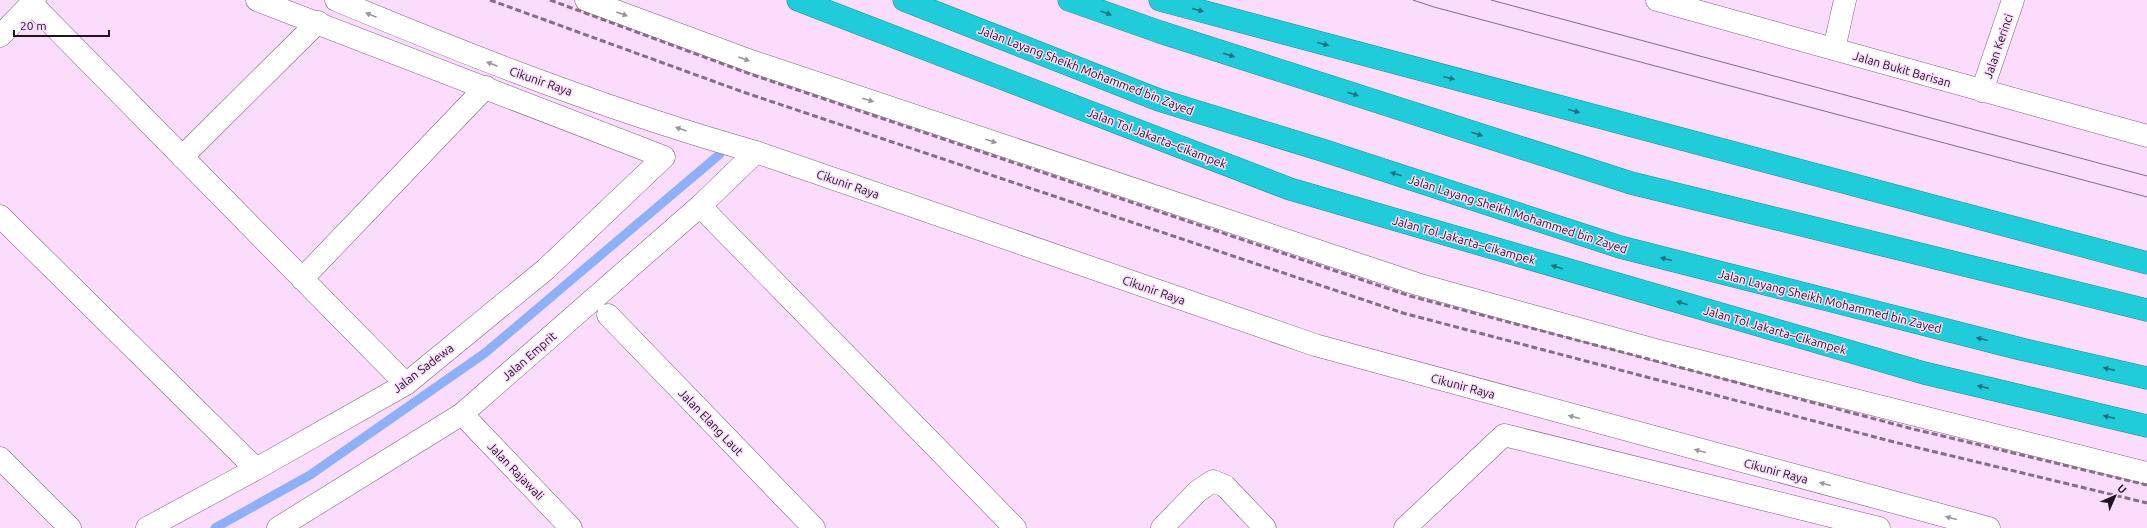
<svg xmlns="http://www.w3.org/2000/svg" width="2147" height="528" font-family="Ubuntu,sans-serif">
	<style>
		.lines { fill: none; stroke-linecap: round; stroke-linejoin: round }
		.stream { stroke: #8db0f9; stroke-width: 9 }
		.minor-casing { stroke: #7f5e82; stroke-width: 23 }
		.highway-casing { stroke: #218c9a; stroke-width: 23 }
		.minor { stroke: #fff; stroke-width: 22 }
		.highway { stroke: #21ccda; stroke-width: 22 }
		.tram { stroke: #836e85; stroke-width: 1 }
		.rail { stroke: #836e85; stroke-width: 3; stroke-dasharray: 6 3; stroke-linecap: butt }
		.oneway { fill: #21707e }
		.oneway2 { fill: #9b959c }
		.labels { text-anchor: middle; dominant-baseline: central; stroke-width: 3; stroke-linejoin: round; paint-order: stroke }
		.street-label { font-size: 12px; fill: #211422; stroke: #fbdcfd }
	</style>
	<rect width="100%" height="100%" fill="#fbdcfd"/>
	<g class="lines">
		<path class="stream" d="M215,528l95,-53 175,-122 235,-199"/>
		<defs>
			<path id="minor" d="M336,0c137,57 277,112 420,152l559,193 674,183
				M586,0l165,61 666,223 246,68 484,121
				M1657,0l490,136
				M32,4l374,380
				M0,36l35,-36
				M1834,49l11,-49
				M1982,91l31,-91
				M182,157l136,-135
				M700,206l315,322
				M0,216l256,253
				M302,279l184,-192
				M608,315l206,213
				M462,414l109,114
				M0,458l70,70
				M147,528l109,-59 150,-85 140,-115 118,-112 -407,-157
				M278,528l184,-114 238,-208 56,-54
				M1162,528l36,-37 15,-10 12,5 40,42
				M1405,528l99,-93 375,93"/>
			<path id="highway" d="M798,0l492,189 634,184 223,53
				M904,0l255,100 166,51 295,96 401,102 126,29
				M1069,0l91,32 471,151 516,127
				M1160,0l987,263"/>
		</defs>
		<use href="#minor" class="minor-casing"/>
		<use href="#highway" class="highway-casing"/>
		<use href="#minor" class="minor"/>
		<use href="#highway" class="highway"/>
		<path class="tram" d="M1413,0l21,7 713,190
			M1491,0l656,176"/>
		<path class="rail" d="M490,0l253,92 660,221 491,129 253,61
			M550,0l200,74 660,222 499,132 238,57"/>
	</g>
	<defs><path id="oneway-solid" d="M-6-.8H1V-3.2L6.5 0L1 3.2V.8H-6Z"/></defs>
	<g class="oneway">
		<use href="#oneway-solid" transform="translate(1198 10) rotate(15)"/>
		<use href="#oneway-solid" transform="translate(1106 13) rotate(20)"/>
		<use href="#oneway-solid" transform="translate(1323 44) rotate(15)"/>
		<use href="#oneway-solid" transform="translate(1229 55) rotate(18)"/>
		<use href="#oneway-solid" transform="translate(1449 78) rotate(15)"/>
		<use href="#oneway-solid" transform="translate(1353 94) rotate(18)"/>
		<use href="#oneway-solid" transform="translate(1574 111) rotate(15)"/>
		<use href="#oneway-solid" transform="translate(1477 134) rotate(18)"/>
		<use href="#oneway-solid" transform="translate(1396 174) rotate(-162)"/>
		<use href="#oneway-solid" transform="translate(1666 259) rotate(-166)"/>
		<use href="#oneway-solid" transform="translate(1557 267) rotate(-164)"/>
		<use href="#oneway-solid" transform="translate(1682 303) rotate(-164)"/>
		<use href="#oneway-solid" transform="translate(1982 339) rotate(-166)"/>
		<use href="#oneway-solid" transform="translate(2109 369) rotate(-167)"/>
		<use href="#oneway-solid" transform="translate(1983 387) rotate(-167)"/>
		<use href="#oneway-solid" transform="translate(2109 417) rotate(-167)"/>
	</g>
	<g class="oneway2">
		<use href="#oneway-solid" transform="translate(622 14) rotate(20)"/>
		<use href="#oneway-solid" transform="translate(371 15) rotate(-158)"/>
		<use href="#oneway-solid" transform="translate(744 59) rotate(20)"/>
		<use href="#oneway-solid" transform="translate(492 64) rotate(-159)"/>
		<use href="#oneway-solid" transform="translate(868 100) rotate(18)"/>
		<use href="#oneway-solid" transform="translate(681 129) rotate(-161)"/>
		<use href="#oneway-solid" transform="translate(991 141) rotate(18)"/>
		<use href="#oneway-solid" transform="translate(1574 417) rotate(-165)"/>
		<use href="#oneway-solid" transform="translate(1700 451) rotate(-165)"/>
		<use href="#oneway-solid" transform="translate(1825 484) rotate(-165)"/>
		<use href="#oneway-solid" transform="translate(1951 518) rotate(-165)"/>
	</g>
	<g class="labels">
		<g class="street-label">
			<text transform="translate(1998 46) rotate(-71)">Jalan Kerinci</text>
			<text transform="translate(1902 69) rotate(16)">Jalan Bukit Barisan</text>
			<text transform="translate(1086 70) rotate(21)">Jalan Layang Sheikh Mohammed bin Zayed</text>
			<text transform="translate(541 81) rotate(19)">Cikunir Raya</text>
			<text transform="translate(1157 138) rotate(21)">Jalan Tol Jakarta–Cikampek</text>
			<text transform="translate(848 184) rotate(19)">Cikunir Raya</text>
			<text transform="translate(1518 214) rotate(18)">Jalan Layang Sheikh Mohammed bin Zayed</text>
			<text transform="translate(1464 240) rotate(16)">Jalan Tol Jakarta–Cikampek</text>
			<text transform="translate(1154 290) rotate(19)">Cikunir Raya</text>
			<text transform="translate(1830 301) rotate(14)">Jalan Layang Sheikh Mohammed bin Zayed</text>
			<text transform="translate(1775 330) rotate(16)">Jalan Tol Jakarta–Cikampek</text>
			<text transform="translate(529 356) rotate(-41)">Jalan Emprit</text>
			<text transform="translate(423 368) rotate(-37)">Jalan Sadewa</text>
			<text transform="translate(1463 386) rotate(15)">Cikunir Raya</text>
			<text transform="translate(711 422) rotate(46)">Jalan Elang Laut</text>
			<text transform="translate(516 471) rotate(46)">Jalan Rajawali</text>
			<text transform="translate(1776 471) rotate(15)">Cikunir Raya</text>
		</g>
	</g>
	<g transform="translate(2115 496) rotate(45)" stroke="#fbdcfd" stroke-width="3" paint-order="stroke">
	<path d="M0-3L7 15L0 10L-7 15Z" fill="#211422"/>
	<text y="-6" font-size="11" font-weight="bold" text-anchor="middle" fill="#211422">U</text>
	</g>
	<path d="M14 30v6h95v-6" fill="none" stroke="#211422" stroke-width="2"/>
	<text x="20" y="30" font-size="12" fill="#211422" stroke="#fbdcfd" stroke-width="3" paint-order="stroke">20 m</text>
</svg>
